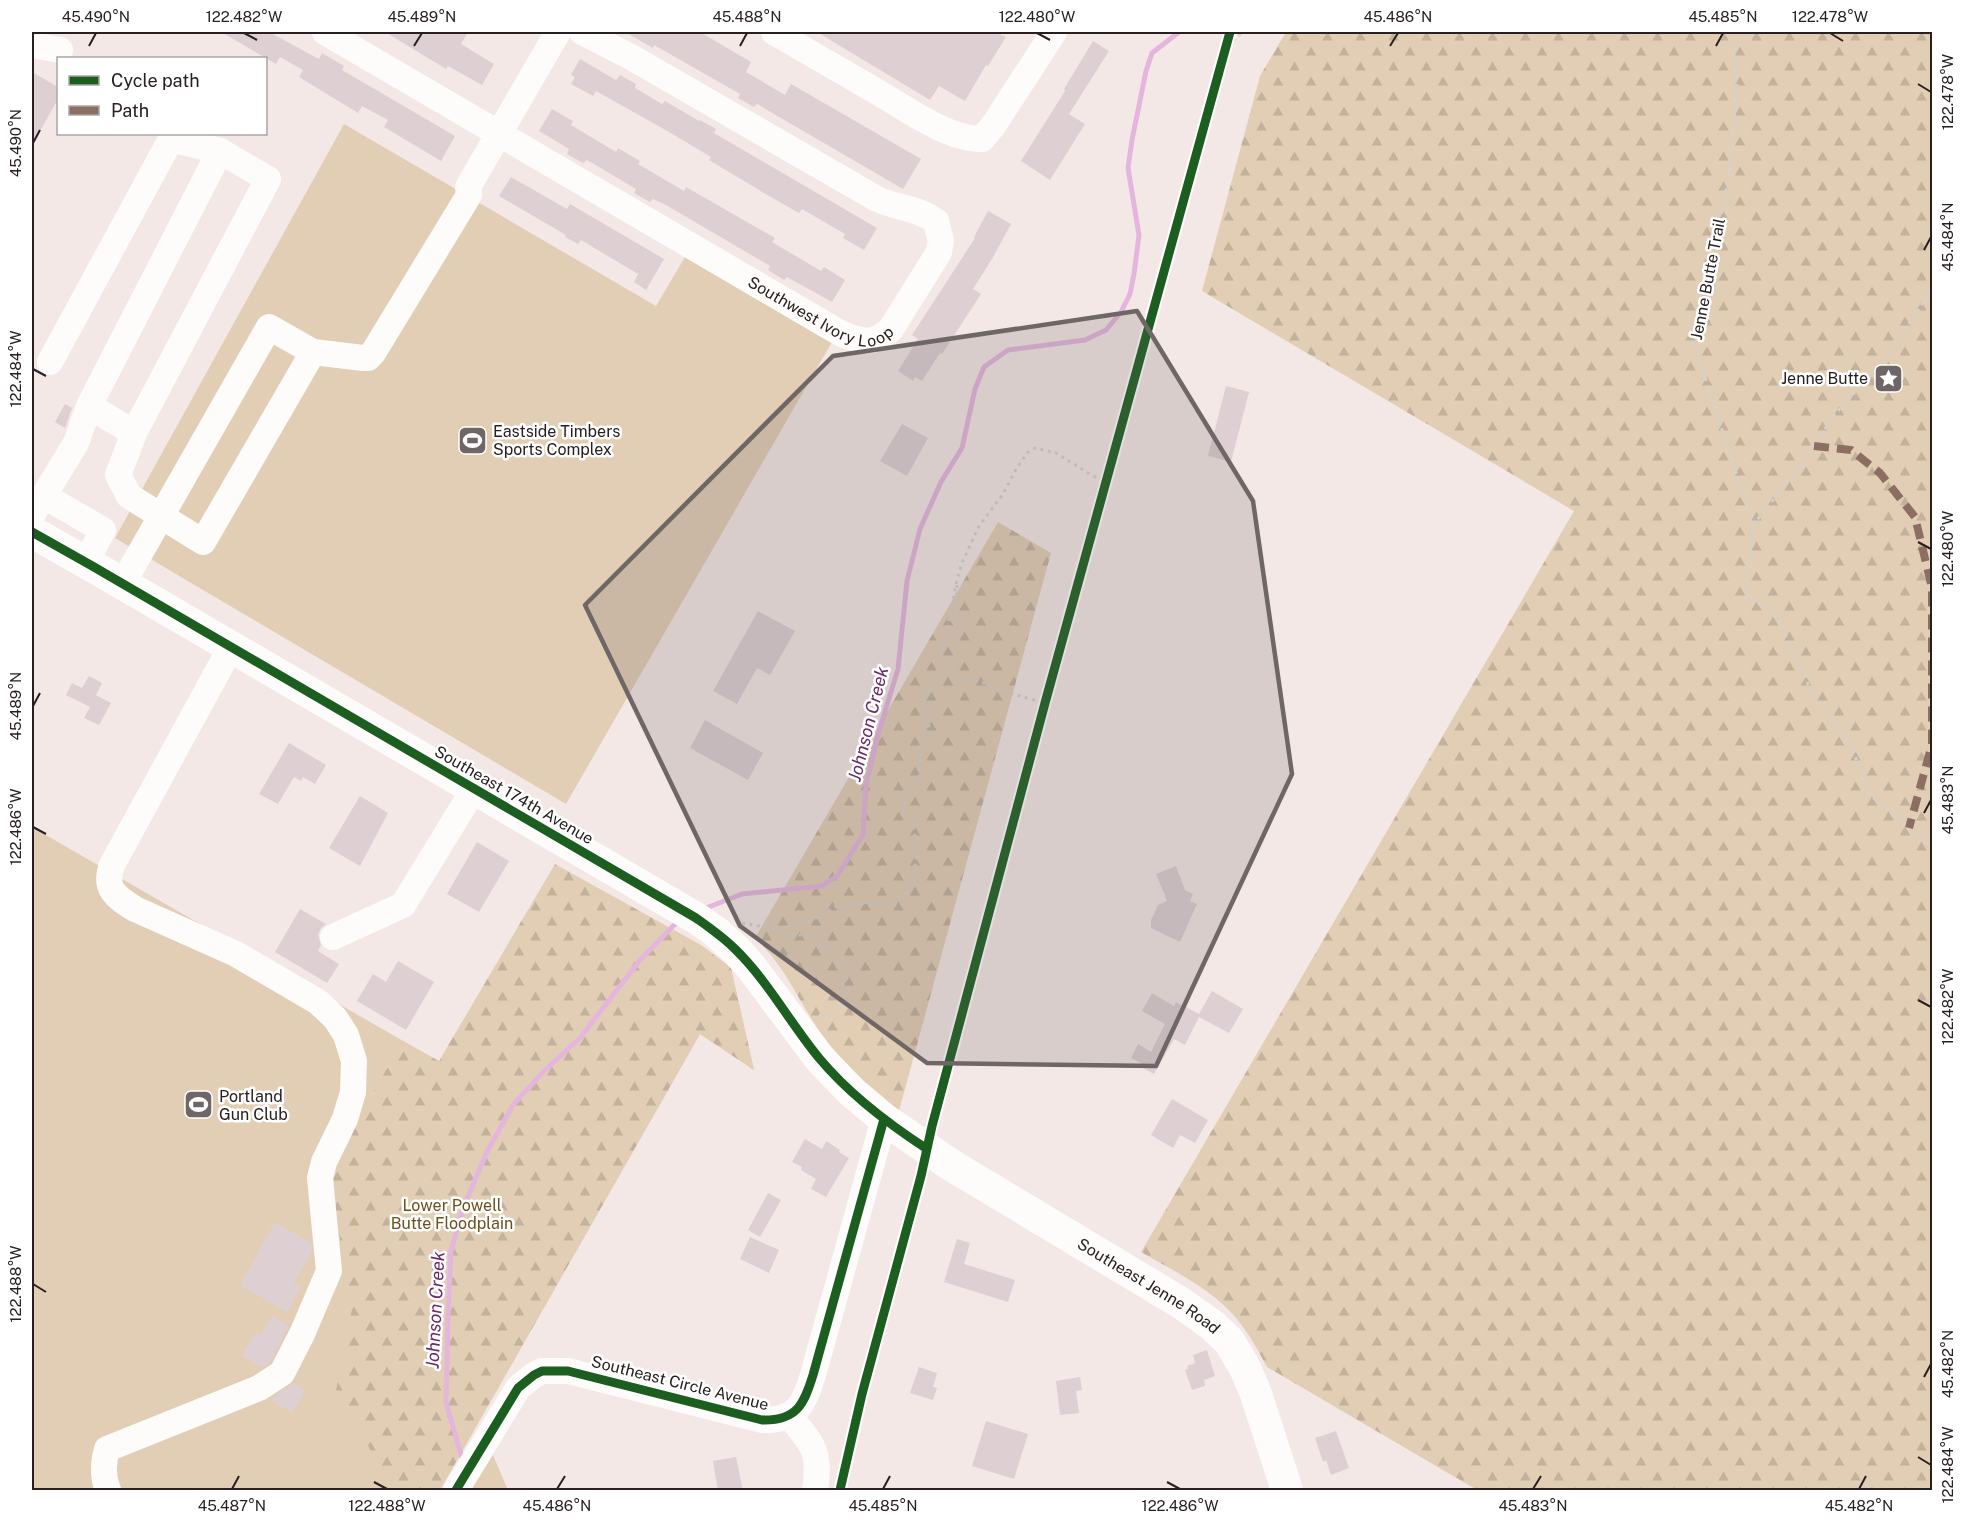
<svg xmlns="http://www.w3.org/2000/svg" width="1964" height="1522" font-family="'Public Sans',sans-serif">
	<style>
		.green { fill: #e2ceb5 }
		.forest { fill: url(#forest-firs) }
		.lines { fill: none; stroke-linecap: round; stroke-linejoin: round }
		.stream { stroke: #e5b6dd; stroke-width: 5 }
		.building { fill: #ddcfd2 }
		.path { stroke: #d5d1d1; stroke-width: 3; stroke-dasharray: 3 4.5; stroke-linecap: butt }
		.minor { stroke: #fdfcfb; stroke-width: 26 }
		.major { stroke: #fdfcfb; stroke-width: 32 }
		.quiet { stroke: #8d6e63; stroke-width: 8; stroke-dasharray: 15 8; stroke-linecap: butt }
		.cycleway-casing { stroke: #fff; stroke-width: 13 }
		.cycleway { stroke: #1b5e20; stroke-width: 9 }
		.marked { fill: #6f6666; fill-opacity: 0.2; stroke: #6f6666; stroke-width: 4.5; stroke-linejoin: round }
		.ticks { fill: none; stroke: #282020; stroke-width: 2 }
		.labels { text-anchor: middle; dominant-baseline: central; stroke-width: 5; stroke-linejoin: round; paint-order: stroke }
		.street-label { font-size: 16px; fill: #282020; stroke: #fff }
		.poi-label { font-size: 16px; fill: #282020; stroke: #fff; text-anchor: start }
		.park-label { font-size: 16px; fill: #6c4f19; stroke: #fff }
		.water-label { font-size: 18px; font-style: italic; fill: #6c266a; stroke: #fff }
		.neatline { fill: none; stroke: #282020; stroke-width: 2 }
		.ticks-label { font-size: 15px; text-anchor: middle; fill: #282020 }
	</style>
	<defs>
		<pattern id="forest-firs" width="22" height="20" patternUnits="userSpaceOnUse" patternTransform="scale(1.5)"><rect width="22" height="20" fill="#e2ceb5"/><path d="M5 1l3.5 6h-7zM16 11l3.5 6h-7z" fill="#c2b19b"/></pattern>
	</defs>
	<rect width="100%" height="100%" fill="#f4e8e7"/>
	<path class="green" d="M344,124l312,182 29,-49 147,85 -266,462 -451,-266z
		M32,827l477,275 192,-157 30,23 23,102 -54,-36 -260,456h-408z
		M493,1455l15,35h-37z"/>
	<path class="forest" d="M1286,32h646v1458h-455l-210,-123c-9,-17 -18,-33 -30,-48 -25,-30 -63,-48 -96,-67l433,-741 -372,-220 58,-215z
		M998,522l53,31 -152,558c-31,-23 -59,-50 -81,-82 -22,-33 -33,-63 -63,-91z
		M555,864l146,81 30,23 23,102 -54,-36 -260,456h-46l-58,-99 16,-82 -24,-139 75,-129 36,20z"/>
	<g class="lines">
		<path class="stream" d="M701,910l41,-16 80,-8 15,-10 26,-41 3,-50 13,-54 19,-62 9,-88 13,-52 21,-47 21,-34 13,-59 9,-22 24,-17 77,-10 21,-10 15,-18 9,-18 4,-20 5,-39 -11,-67 4,-28 14,-69 6,-18 27,-21
			M463,1461l-17,-58 2,-87 3,-64 12,-44 24,-56 26,-47 31,-34 36,-33 60,-78 34,-35 6,-3"/>
	</g>
	<path class="building" d="M221,32h48l50,27 3,-6 22,13 -2,4 113,66 -14,25 -57,-34 4,-7 -26,-14 -4,7 -59,-36 4,-7 -23,-13 -4,7z
		M385,32h83l-7,12 33,20 -12,21 -34,-19 -2,3z
		M625,32h75l51,30 -5,10 39,23 6,-11 130,75 -18,30 -146,-85 -3,3 -16,-9 2,-4 -86,-49 -1,3z
		M817,32h179l10,5 -18,29 -2,-1 -21,36 -26,-15 -9,14z
		M1093,41l16,10 -40,63 16,10 -35,56 -29,-19 44,-70 -1,-2z
		M580,59l36,21 4,-5 16,9 -1,4 27,16 3,-3 34,20 1,-1 16,9 -2,4 163,95 -13,22 -21,-12 2,-4 -43,-25 -3,4 -35,-20 -55,-33 2,-3 -42,-25 -73,-41 -3,5 -22,-12 4,-7 -4,-2z
		M32,72l26,15v12l-26,46z
		M552,109l21,12 -2,4 45,27 2,-4 22,13 -2,3 46,27 2,-4 89,51 -3,4 49,29 3,-4 21,13 -13,22 -45,-25 -3,3 -16,-10 2,-4 -104,-61 -13,-6 -3,3 -16,-9 2,-4 -37,-22 -12,-7 -4,3 -16,-9 2,-5 -30,-18z
		M511,177l56,32 3,-5 94,55 -18,31 -12,-8 4,-8 -57,-34 -3,4 -13,-7 1,-2 -67,-39z
		M988,211l23,13 -19,35 -19,30 8,5 -39,60 -2,-1 -18,28 -7,-4 -2,4 -15,-10 20,-32 -6,-4 63,-97 -1,-1z
		M1226,386l23,6 -18,70 -23,-6z
		M65,404l7,4 -7,20 -10,-6z
		M902,424l26,14 -21,38 -27,-15z
		M758,611l37,20 -25,44 -13,-7 -20,36 -24,-13z
		M89,676l13,7 -6,12 15,8 -12,22 -15,-7 6,-11 -24,-12 6,-12 10,5z
		M705,720l58,33 -15,27 -58,-32z
		M289,743l37,22 -11,19 -12,-7 -2,4 -7,-4 -16,27 -19,-10z
		M360,796l28,17 -28,53 -31,-18z
		M477,842l32,19 -30,51 -32,-18z
		M1176,866l9,24 8,4 -3,7 7,3 -17,38 -29,-14v-8l7,-15 9,-4 -11,-27z
		M300,909l26,15 -5,4 -3,7 3,10 -3,6 21,13 -12,19 -52,-31z
		M398,961l36,21 -28,48 -49,-29 16,-27 13,8z
		M1212,991l31,18 -14,24 -30,-16 -14,28 -11,-6 -20,35 -11,-6 1,-3 -13,-7 7,-14 13,8 14,-28 -23,-13 10,-18 22,13 2,-4 23,12z
		M1172,1099l36,21 -13,23 -15,-8 -7,13 -22,-13z
		M805,1139l17,10 4,-8 14,9 -1,2 10,6 -23,39 -15,-8 5,-10 -15,-9 1,-3 -10,-5z
		M768,1193l13,7 -21,37 -12,-7z
		M275,1222l36,21 1,8 -18,32 7,4 -14,25 -47,-27z
		M750,1237l29,13 -10,23 -29,-14z
		M957,1239l13,4 -6,21 51,16 -7,22 -64,-20z
		M272,1316l17,10 -19,37 -8,5 -20,-12 14,-24 5,3z
		M1207,1350l8,26 -11,4 1,6 -13,4 -7,-20 3,-1 -1,-3 8,-3 -2,-8z
		M919,1367l18,6 -4,14 4,1 -4,12 -23,-7z
		M1080,1377l2,13 -6,1 3,22 -19,2 -4,-34z
		M293,1383l12,7 -13,23 -20,-12 4,-6z
		M986,1421l42,13 -14,45 -42,-13z
		M1336,1431l13,37 -18,7 -5,-15 -3,2 -8,-24z
		M736,1457l7,34h-25l-5,-30z"/>
	<g class="lines">
		<path class="path" d="M1751,32l-18,17 4,35 -8,92 -35,167 59,182 -7,73 28,12 37,81 39,51 19,52 63,54
			M1227,45l16,-13
			M1753,525l49,-61 33,-50 52,-57 45,-68
			M957,585l-3,85 2,8 28,5 35,13 26,7
			M742,923l37,6 35,-10 21,-12 34,-5 22,3 22,-21 4,-35 -4,-26 -11,-18 18,-30v-27l9,-21 -7,-25 15,-26 20,-96 5,-17 17,-37 24,-32 12,-23 12,-18 8,-5 21,5 37,23 13,6
			M779,929l10,8 22,-4 40,40 -8,11 1,12 -9,17 -19,3"/>
		<g class="minor">
			<path id="s1" d="M325,32l515,301c21,9 33,13 51,-4l48,-77 2,-11 -5,-20c-18,-13 -39,-13 -59,-22l-246,-142 -49,-25"/>
			<path d="M774,32c33,19 66,38 100,58 30,17 72,49 108,49l11,-13 61,-94"/>
			<path d="M32,45l28,5"/>
			<path d="M50,362l121,-223 49,12"/>
			<path d="M134,433l-16,42 11,21 74,46 110,-190"/>
			<path d="M44,496l59,34 -17,32"/>
			<path d="M32,515l44,-72 13,-37 131,-255 48,28 -134,254 -45,-27"/>
			<path d="M123,583l146,-256 44,25 50,6h5l5,-5 96,-158 -1,-8 90,-155"/>
			<path d="M333,937l70,-32 71,-116"/>
			<path d="M789,1416c24,28 32,36 26,74"/>
			<path d="M108,1490c-6,-14 -5,-27 -1,-41l152,-61 23,-15 20,-39 27,-63 -9,-93 4,-16 21,-43 8,-27 1,-31 -8,-26 -11,-17 -17,-16 -82,-48 -101,-45c-19,-12 -32,-20 -23,-44l119,-218"/>
			<path d="M456,1490l62,-102 16,-13 8,-4h26l194,49c35,1 42,-16 51,-45l71,-256"/>
		</g>
		<path class="major" id="s2" d="M32,532l62,35 602,351 20,14 20,18 16,18 68,91 32,33 32,27 67,46 230,138 31,22 17,16 16,27 11,26 31,96"/>
		<path class="quiet" d="M1814,446l37,4 29,23 35,44 17,71v156l-23,84"/>
		<defs>
			<path id="cycleway" d="M32,532l62,35 602,351c14,10 27,19 39,31 33,32 55,74 84,109 30,36 68,65 108,91
				M456,1490l62,-102 16,-13 8,-4h26l194,49c35,1 42,-16 51,-45l71,-256
				M840,1490l22,-96 59,-218 11,-50 113,-423 185,-671"/>
		</defs>
		<use href="#cycleway" class="cycleway-casing"/>
		<use href="#cycleway" class="cycleway"/>
	</g>
	<path class="marked" d="M1137,311l116,190 39,273 -136,292 -229,-3 -187,-137 -155,-321 248,-249z"/>
	<path class="ticks" d="M244,33l13,7M1037,33l13,7M1830,33l13,8M89,46l7,-13M414,46l8,-13M740,46l7,-13M1390,46l8,-13M1716,46l7,-13M1918,84l13,8M33,143l7,-13M1924,250l7,-13M33,369l13,7M1918,542l13,7M33,706l7,-13M1924,813l7,-13M33,827l13,7M1918,1000l13,7M33,1284l13,8M1924,1377l7,-13M1918,1457l13,8M374,1482l13,7M1167,1482l13,7M232,1489l7,-13M557,1489l8,-13M883,1489l7,-13M1533,1489l8,-13M1859,1489l7,-13"/>
	<defs>
		<symbol id="sight-square" viewBox="-11 -11 22 22"><rect x="-9" y="-9" width="18" height="18" rx="4" fill="#6f6666" stroke="#fff"/><path d="M0-6L1.8-2.2L6-1.7L2.9 1.2L3.7 5.4L0 3.3L-3.7 5.4L-2.9 1.2L-6-1.7L-1.8-2.2Z" fill="#fff"/></symbol>
		<symbol id="stadium-square" viewBox="-11 -11 22 22"><rect x="-9" y="-9" width="18" height="18" rx="4" fill="#6f6666" stroke="#fff"/><path d="M0-5a6.5 5 0 1 0 0 10a6.5 5 0 1 0 0-10ZM-3.5-1.8h7v3.6h-7Z" fill="#fff"/></symbol>
	</defs>
	<g fill-rule="evenodd">
		<use href="#sight-square" x="1872" y="362" width="33" height="33"/>
		<use href="#stadium-square" x="456" y="424" width="33" height="33"/>
		<use href="#stadium-square" x="182" y="1088" width="33" height="33"/>
	</g>
	<g class="labels">
		<g class="street-label">
			<text transform="translate(1708 279) rotate(-79)">Jenne Butte Trail</text>
			<text stroke="none"><textPath href="#s1" startOffset="572">Southwest Ivory Loop</textPath></text>
			<text transform="translate(514 795) rotate(30)">Southeast 174th Avenue</text>
			<text stroke="none"><textPath href="#s2" startOffset="1358">Southeast Jenne Road</textPath></text>
			<text transform="translate(680 1383) rotate(14)">Southeast Circle Avenue</text>
		</g>
		<g class="poi-label">
			<text x="1868" y="378" text-anchor="end">Jenne Butte</text>
			<text x="493" y="431">Eastside Timbers<tspan x="493" dy="18">Sports Complex</tspan></text>
			<text x="219" y="1096">Portland<tspan x="219" dy="18">Gun Club</tspan></text>
		</g>
		<g class="park-label">
			<text x="452" y="1205">Lower Powell<tspan x="452" dy="18">Butte Floodplain</tspan></text>
		</g>
		<g class="water-label">
			<text transform="translate(868 724) rotate(-76)">Johnson Creek</text>
			<text transform="translate(435 1310) rotate(-87)">Johnson Creek</text>
		</g>
	</g>
	<rect width="1964" height="1522" fill="none" stroke="#ffffff" stroke-width="66"/>
	<rect x="57" y="57" width="210" height="78" fill="#ffffff" stroke="#a9a6a6" stroke-width="1.5"/>
	<rect x="69" y="76" width="30" height="9" fill="#1b5e20" stroke="#a9a6a6" stroke-width="1.5"/>
	<text x="111" y="87" font-size="18" fill="#282020">Cycle path</text>
	<rect x="69" y="106" width="30" height="9" fill="#8d6e63" stroke="#a9a6a6" stroke-width="1.5"/>
	<text x="111" y="117" font-size="18" fill="#282020">Path</text>
	<rect x="33" y="33" width="1898" height="1456" class="neatline"/>
	<g class="ticks-label">
		<text x="96" y="22">45.490°N</text>
		<text x="244" y="22">122.482°W</text>
		<text x="422" y="22">45.489°N</text>
		<text x="747" y="22">45.488°N</text>
		<text x="1037" y="22">122.480°W</text>
		<text x="1398" y="22">45.486°N</text>
		<text x="1723" y="22">45.485°N</text>
		<text x="1830" y="22">122.478°W</text>
		<text transform="translate(1948 92) rotate(-90)" y="5">122.478°W</text>
		<text transform="translate(16 143) rotate(-90)" y="5">45.490°N</text>
		<text transform="translate(1948 237) rotate(-90)" y="5">45.484°N</text>
		<text transform="translate(16 369) rotate(-90)" y="5">122.484°W</text>
		<text transform="translate(1948 549) rotate(-90)" y="5">122.480°W</text>
		<text transform="translate(16 706) rotate(-90)" y="5">45.489°N</text>
		<text transform="translate(1948 800) rotate(-90)" y="5">45.483°N</text>
		<text transform="translate(16 827) rotate(-90)" y="5">122.486°W</text>
		<text transform="translate(1948 1007) rotate(-90)" y="5">122.482°W</text>
		<text transform="translate(16 1284) rotate(-90)" y="5">122.488°W</text>
		<text transform="translate(1948 1364) rotate(-90)" y="5">45.482°N</text>
		<text transform="translate(1948 1465) rotate(-90)" y="5">122.484°W</text>
		<text x="232" y="1511">45.487°N</text>
		<text x="387" y="1511">122.488°W</text>
		<text x="557" y="1511">45.486°N</text>
		<text x="883" y="1511">45.485°N</text>
		<text x="1180" y="1511">122.486°W</text>
		<text x="1533" y="1511">45.483°N</text>
		<text x="1859" y="1511">45.482°N</text>
	</g>
</svg>
